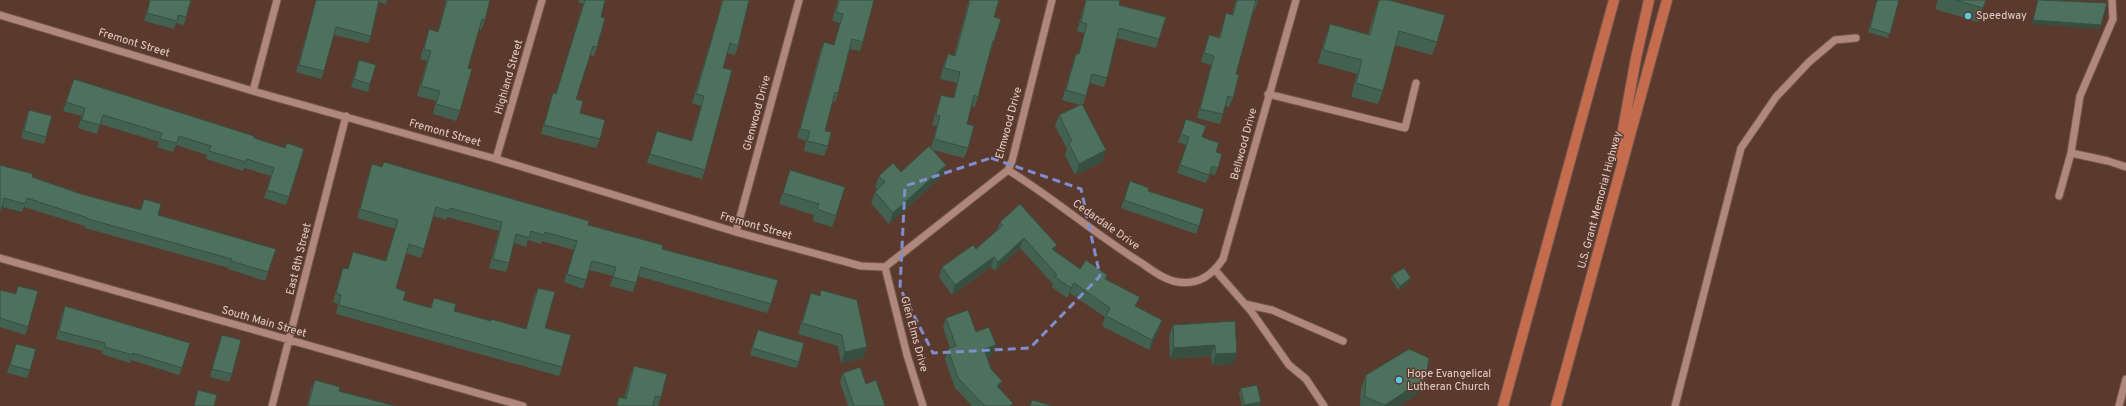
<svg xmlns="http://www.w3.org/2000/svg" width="2126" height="406" font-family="Overpass,sans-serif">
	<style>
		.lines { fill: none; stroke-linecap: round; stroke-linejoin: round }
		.minor-casing { stroke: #73574e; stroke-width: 9 }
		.major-casing { stroke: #73574e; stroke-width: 12 }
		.minor { stroke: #af887b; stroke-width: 7 }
		.major { stroke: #c46c4d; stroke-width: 10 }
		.wall { fill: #436150 }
		.shaded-wall { fill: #374f41 }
		.building { fill: #4e715d; stroke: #374f41 }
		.marked { fill: none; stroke: #808ecf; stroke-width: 3; stroke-dasharray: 8 5; stroke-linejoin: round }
		.poi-dot { fill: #5bc8e7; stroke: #5b3a2e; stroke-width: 1.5 }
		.labels { text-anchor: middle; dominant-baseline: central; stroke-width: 3; stroke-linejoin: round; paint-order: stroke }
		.poi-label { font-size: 11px; fill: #e2cdc6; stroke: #5b3a2e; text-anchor: start }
		.street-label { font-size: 11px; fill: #e2cdc6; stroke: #5b3a2e }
	</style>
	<rect width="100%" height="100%" fill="#5b3a2e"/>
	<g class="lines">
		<defs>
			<path id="minor" d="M0,15l253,76 243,68 240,73 125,34 24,1
				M253,91l24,-91
				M1268,94l137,34 11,-45
				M2071,153l9,-57 33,-77 -1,-19
				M496,159l46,-159
				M1008,170c47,29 88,65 135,94 10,7 22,16 35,18 21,3 34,-7 45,-23l73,-259
				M2059,196l12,-43 37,8 18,6
				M736,232l63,-232
				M0,258l523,148
				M885,267l123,-97 4,-9 40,-161
				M885,267l22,88 16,51
				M1215,270l36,41 38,54 17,14 18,27
				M1245,304l27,6 71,31
				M272,406l74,-290
				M1675,406l66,-258 35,-51 33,-35 26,-22 21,-2
				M2119,406l7,-27"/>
			<path id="major" d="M1618,157l18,-99 13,-58
				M1503,406l111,-406
				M1556,406l111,-406"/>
		</defs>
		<use href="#minor" class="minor-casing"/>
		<use href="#major" class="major-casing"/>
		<use href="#minor" class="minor"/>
		<use href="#major" class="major"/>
	</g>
	<path class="wall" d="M150,0h41l-7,25 -8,-2 -2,6 -30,-8z
		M316,0h71l-1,4 -7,-2 -8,34 -3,7 -34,-8 -10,36 -3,8 -25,-7z
		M446,0h44l-5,20 -4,10 -2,-1 -11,39 -8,43 -4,10 -23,-7 3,-13 -19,-5 10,-35 -7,-2 9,-30 9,3z
		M579,0h26l-4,17 -4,30 -3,9 -4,-1 -14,44 4,14 20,26 -4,9 -55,-14 9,-32 3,-9 3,1 27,-90 -5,-2z
		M722,0h27l-11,46 -3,9 -8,-2 -4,15 -18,102 -3,9 -55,-16 10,-32 34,10 10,-35 -9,-3 27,-90z
		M838,0h36l-11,42 -3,9 -10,-2 -12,44 -3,9h-2l-8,29 3,15 -4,10 -20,-5 2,-10 -9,-3 23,-86 4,-10 10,3 6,-22 -8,-2z
		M969,0h30l-5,17v24l-3,11 -1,-1 -12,46 -3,10 -4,-1 -4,18 1,24 -4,10 -31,-8 13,15 -4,11 -53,48 -18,-21 4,-11 2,-3 -2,-2 4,-11 22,-4 30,-24 6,-22 -5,-1 9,-30 12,3 4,-15 -17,-4 4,-15 4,-10 6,1z
		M1086,0l33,5 40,34 -3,9 -39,-10 -10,40 -3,9 -14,-4 -7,22 19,57 -27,13 -10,-20 2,-6 -12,-23 4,-11 21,-10 -18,-5 11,-37 3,-9h3l5,-21 -7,-2 6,-22z
		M1236,0h22l-3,10h-1l-18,64 -3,24 -4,9 -4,-1 -5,18 -23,-6 14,-53 -10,-3 5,-18 3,-9 10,2 7,-24 6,2z
		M1379,0l58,42 -5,13 -37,-10 -12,46 -5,13 -27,-7 6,-23 -39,-11 7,-25 5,-14 38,11 7,-24z
		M1877,0h22l-11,38 -20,-6z
		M1938,0h48l-8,22 -43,-13z
		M359,60l11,24 -2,8 -17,-5z
		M74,79l211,69 4,49 -3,8 -22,-7 7,-22 -27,-8 -1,3 -37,-12 1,-4 -31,-10 -3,7 -16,-5 2,-5 -59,-18 -3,10 -19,-6 4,-12 -19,-5z
		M29,110l17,27 -2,7 -23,-6 5,-20z
		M1186,119l16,18 14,15 6,2 -7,21 -5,-1 -4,9 -29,-10 9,-28 -8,-3z
		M384,162l204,63 74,24 109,55 -4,9 -129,-37 -5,16 -23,-6 3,-10 -24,-6 -6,19 -19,-7 10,-32 -32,-9 -1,3 -13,-4 -2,7 -12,-4 -5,20 -3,9 -17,-4 10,-37 -52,-14 -1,3 -13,-4 -9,33 -3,9 -15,-5 -10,35 7,12 27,8 4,-10 20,13 36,10 36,8 8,-32 4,-9 7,40 17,39 -3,9 -223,-62 2,-10 -5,-2 7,-25 3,-9 5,1 5,-17 32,9 10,-32 -38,-11 12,-45 3,-9 10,3z
		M0,165l32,12 49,17 59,16 4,-11 14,16 110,57 -3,9 -37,-12 1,-1 -144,-40v-2l-61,-19 -2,5 -20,-5 -2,6z
		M790,170l46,46 -4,11 -19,-6 1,-6 -35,-11z
		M1130,181l18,10 51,35 -3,8 -75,-26z
		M1000,222l55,29 25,18 27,6 -1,5 30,27 26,13 -3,10 -10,20 -47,-24 3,-9 -35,-24 -3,5 -15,-11 1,-3 -33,-36 -25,23 -4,-4 -39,28 -13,-18 3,-10 34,-18 21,-18z
		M1392,275l19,3 -2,4 -11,8 -7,-11z
		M18,286l10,41 -3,8 -25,-8v-37l15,4z
		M821,290l46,57 -4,11 -22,5 -3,-17 -40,-12 9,-30 4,-11 8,3z
		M65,306l117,62 -3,7 -48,-15 -1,3 -28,-9 1,-3 -47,-12 6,-25z
		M946,318l30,14 20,13 -4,10 -5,2 4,12 8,19 13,18h-40l-17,-18 -10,-29 3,-10 2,-1 -7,-21z
		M1235,321l-2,43 -21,1 -1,-9 -41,3 -1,-23 4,-11z
		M758,330l41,32 -3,6 -46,-13z
		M222,335l10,39 -3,8 -19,-5 9,-34z
		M16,344l14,26 -3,8 -20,-5z
		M634,366l27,31 -3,9h-42l3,-9 5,2 6,-22z
		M843,373l23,11 19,22h-37l-8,-24z
		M1366,375l60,3 -5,13 -22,15h-39l1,-17z
		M315,380l24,11 56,15h-88l4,-17z
		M1241,388l20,14 -2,4h-17l-3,-14z"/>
	<path class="shaded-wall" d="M2033,20l68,5 -1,4 -69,-5z
		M1106,150l-4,12 -27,13 4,-11z
		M946,165l-4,11 -53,48 4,-11z
		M1024,238l-4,10 -25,23 3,-9z
		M1057,245l-4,10 -1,-6z
		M994,257l-3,10 -39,28 3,-10z
		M1411,278l-2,4 -11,8 2,-4z
		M1074,283l-4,10 -3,5 4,-10z
		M1162,320l-3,10 -10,20 3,-10z
		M996,345l-4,10 -12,4 4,-10z
		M1215,345l-4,11 -41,3 4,-11z
		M867,347l-4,11 -22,5 4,-11z
		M1237,353l-4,11 -21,1 4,-11z
		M1426,378l-5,13 -22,15h-15l1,-1z
		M1002,381l-3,10 -2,-5z
		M1261,402l-2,4h-16l1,-1z"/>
	<path class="building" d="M150,0h41l-5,17 -8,-2 -1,6 -30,-8z
		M316,0h63l-8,36 -35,-9 -12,44 -25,-6z
		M447,0h43l-5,20 -3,-1 -14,49 4,1 -12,42 -24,-7 4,-13 -19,-5 10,-35 -7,-2 5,-20 9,3z
		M585,0h20l-4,17 4,1 -8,29 -4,-1 -17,53 7,2 -3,12 25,7 -5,19 -56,-14 9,-32 3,1z
		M723,0h26l-11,46 -8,-3 -7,25 9,2 -27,100 -55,-16 7,-23 35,10 12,-45 -8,-2z
		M839,0h35l-11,42 -11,-3 -14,54 -3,-1 -10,39 6,1 -3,14 -21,-5 3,-10 -10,-2 24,-87 10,3 9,-31 -7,-2z
		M970,0h29l-5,17 7,2 -7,22h-1l-15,56 -4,-2 -7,29 7,2 -6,22 -34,-9 6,-23 -4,-1 5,-20 13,3 6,-26 -16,-4 4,-14 7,2z
		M1086,0h34l-1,5 47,12 -7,22 -40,-11 -12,50 -15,-4 -6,22 -20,-6 10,-36h3l8,-30 -6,-2z
		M1237,0h21v1l-2,-1 -20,74 3,1 -6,23 -5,-2 -5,18 -23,-5 14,-53 -10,-3 5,-18 11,3 6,-25 7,2z
		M1379,0h10l56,15 -8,27 -38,-11 -16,60 -27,-8 6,-23 -39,-10 7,-26 40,11z
		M1877,0h22l-9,34 -20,-6z
		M1955,0h31l-3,8z
		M2038,0h3l66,3 -6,22 -68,-5z
		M359,60l17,5 -6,19 -16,-5z
		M74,79l180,57v2l31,10 2,-5 17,6 -15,48 -22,-7 7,-22 -27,-9 -1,3 -37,-11 2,-5 -32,-10 -2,7 -17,-4 2,-6 -59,-18 -3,10 -18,-5 3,-12 -19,-6z
		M1082,104l24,46 -27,14 -10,-20 3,-3 -13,-26z
		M29,110l23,6 -6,21 -22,-6z
		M1186,119l20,7 -4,11 17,6 -3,9 6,2 -4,14 -6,-2 -3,9 -29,-10 9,-28 -8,-3z
		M929,146l17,19 -53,48 -18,-21 10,-10 -6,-6 14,-13 8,9z
		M384,162l205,59 -1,4 75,20 -1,4 116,31 -7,24 -130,-37 -5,16 -23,-6 3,-10 -24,-6 -6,19 -19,-6 10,-33 -32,-9 -1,3 -13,-4 -2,7 -13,-4 -7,29 -16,-4 9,-37 -52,-14 -1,3 -13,-4 -12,42 -15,-5 -13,44 10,4 -3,8 28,8 3,-10 22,6 -2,7 37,10v-2l35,10 12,-41 17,4 -10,36 26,7 -9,32 -223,-62 2,-10 -5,-2 7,-25 5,1 5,-17 33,9 12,-41 -38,-11 12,-45 10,3z
		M0,165l33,9 -1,3 49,17 60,16 3,-11 17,5 -3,11 118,34 -8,23 -37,-11 1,-2 -144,-40v-1l-61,-20 -2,6 -21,-6 -3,12h-1z
		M790,170l55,17 -9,29 -19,-7 2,-5 -36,-11z
		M1130,181l19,7 -1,3 56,18 -5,17 -75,-26z
		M1020,204l37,41 -5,4 28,20 6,-9 21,15 -2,4 35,18 -5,9 27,14 -10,20 -46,-24 4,-8 -36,-25 -3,5 -16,-11 2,-2 -33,-37 -26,24 -4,-5 -39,28 -13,-18 31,-22 3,4 27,-24 -3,-3z
		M1404,268l7,10 -11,8 -8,-11z
		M18,286l20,5 -10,36 -28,-9v-28l16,4z
		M821,290l36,10 10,47 -22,5 -3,-17 -40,-12 9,-30 9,3z
		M65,306l125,37 -8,25 -49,-15v2l-28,-8v-4l-46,-12z
		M968,310l8,22 13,-5 7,18 -12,4 7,20 11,12 -5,5 16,17 -3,3h-25l-27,-28 -10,-29 8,-3 -10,-28z
		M1235,321l2,32 -21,1 -1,-9 -41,3 -1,-23z
		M758,330l46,13 -5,19 -47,-14z
		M222,335l19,5 -9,34 -20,-5z
		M16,344l20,5 -6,21 -20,-5z
		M1409,349l20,9 -3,20 -41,27 -20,-8 1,-22z
		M634,366l33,8 -6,23 -6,-1 -2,10h-36l2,-9 7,2z
		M860,367l6,17 10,-4 9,26h-31l-11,-33z
		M315,380l25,7 -1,4 56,15h-87z
		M1257,385l4,17 -17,3 -3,-17z
		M198,390l19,5 -3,11h-20z
		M1032,400l18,5v1h-20z"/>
	<path class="marked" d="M991,158l90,31 19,87 -70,72 -97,5 -33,-65 5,-102z"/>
	<g class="poi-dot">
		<circle cx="1968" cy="16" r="4"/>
		<circle cx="1399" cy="380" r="4"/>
	</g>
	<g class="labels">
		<g class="poi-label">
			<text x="1976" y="16">Speedway</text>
			<text x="1407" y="374">Hope Evangelical<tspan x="1407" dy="13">Lutheran Church</tspan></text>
		</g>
		<g class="street-label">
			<text transform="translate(134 43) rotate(17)">Fremont Street</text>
			<text transform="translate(509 77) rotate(-74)">Highland Street</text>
			<text transform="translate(757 113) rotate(-75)">Glenwood Drive</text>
			<text transform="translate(1009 123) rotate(-75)">Elmwood Drive</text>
			<text transform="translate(445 133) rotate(16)">Fremont Street</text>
			<text transform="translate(1244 144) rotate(-75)">Bellwood Drive</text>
			<text transform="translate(1600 200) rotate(-75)">U.S. Grant Memorial Highway</text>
			<text transform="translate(1106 225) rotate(35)">Cedardale Drive</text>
			<text transform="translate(756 226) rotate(16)">Fremont Street</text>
			<text transform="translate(299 259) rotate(-76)">East 8th Street</text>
			<text transform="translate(264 322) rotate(16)">South Main Street</text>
			<text transform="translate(914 334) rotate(75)">Glen Elms Drive</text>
		</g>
	</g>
</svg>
